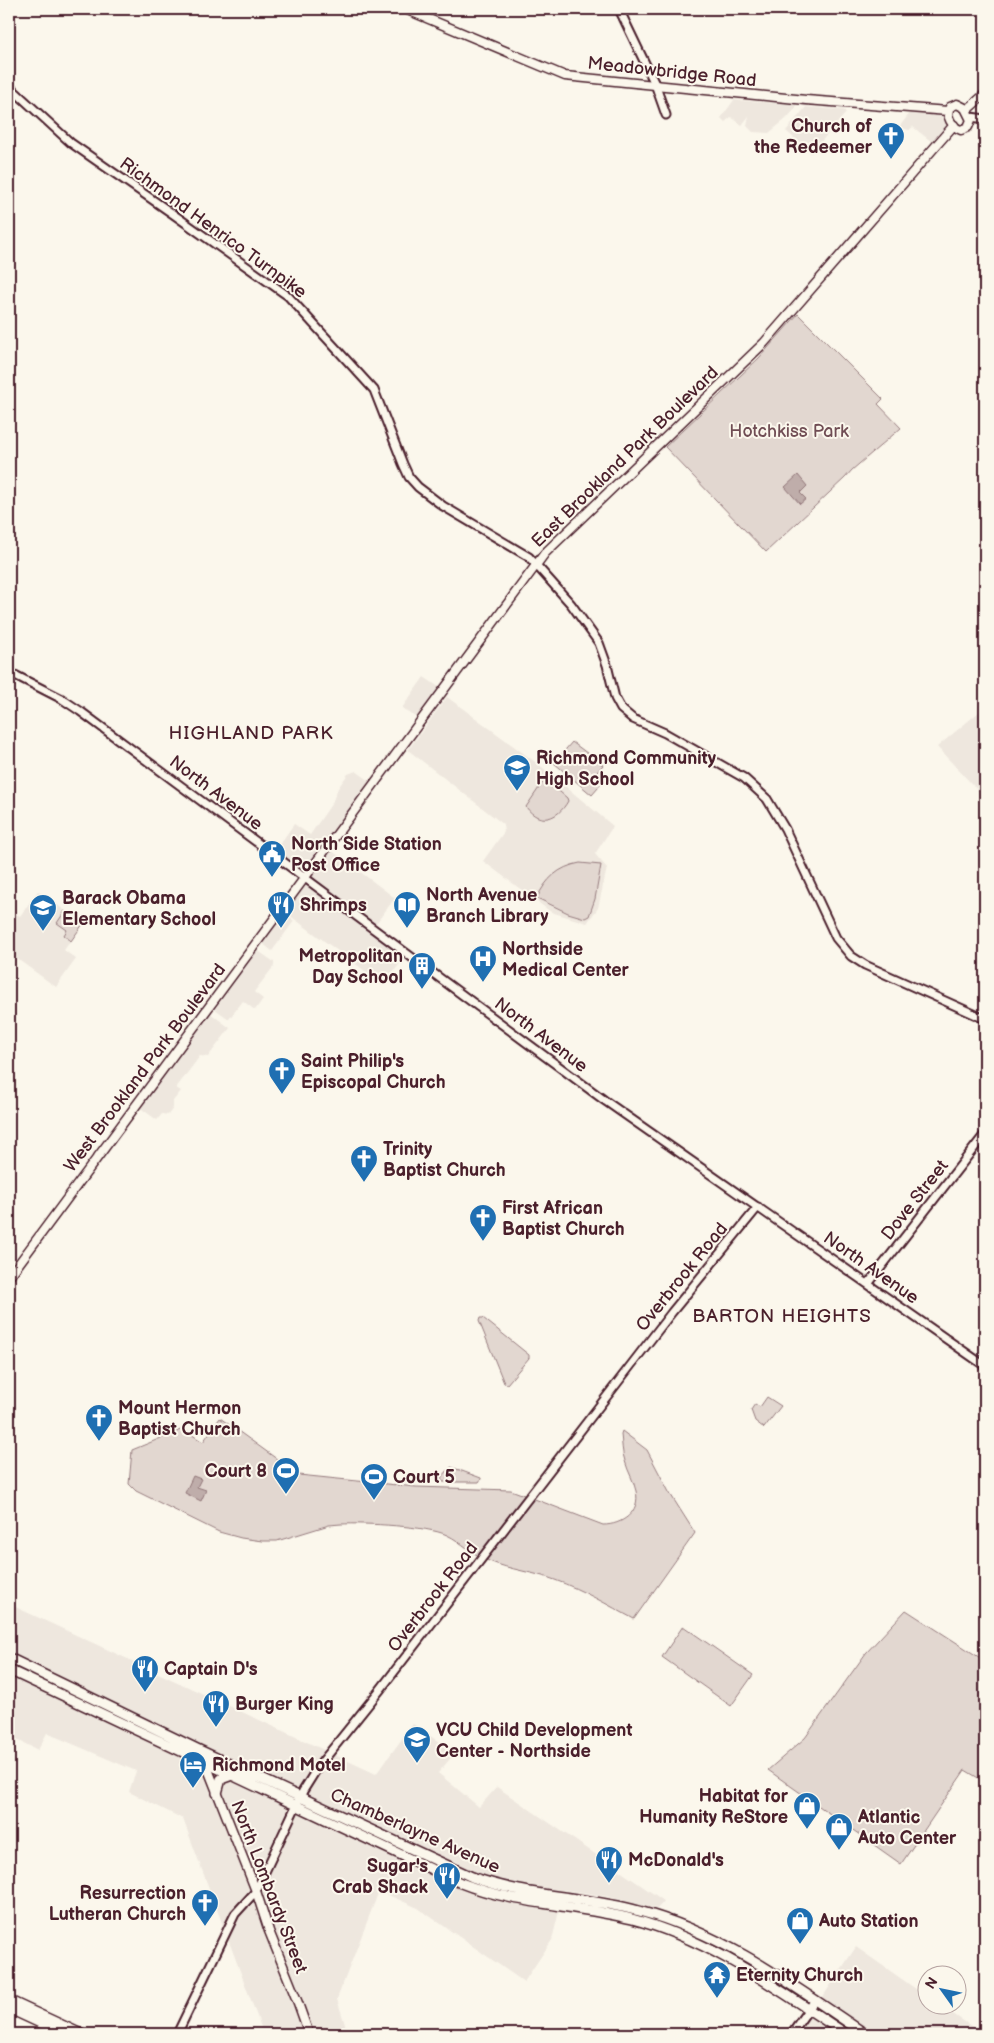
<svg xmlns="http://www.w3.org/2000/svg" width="994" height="2043" font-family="'Balsamiq Sans',sans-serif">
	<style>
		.built { fill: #eee7de }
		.green { fill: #e2d7d0; stroke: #967b7e }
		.water { fill: #bfadaa; stroke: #907477 }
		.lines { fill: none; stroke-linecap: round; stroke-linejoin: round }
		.tertiary-casing { stroke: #4a1f2b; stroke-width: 11 }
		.secondary-casing { stroke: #4a1f2b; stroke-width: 11 }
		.primary-casing { stroke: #4a1f2b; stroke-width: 12 }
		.tertiary { stroke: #fbf7ec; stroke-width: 7 }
		.secondary { stroke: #fbf7ec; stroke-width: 8 }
		.primary { stroke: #fbf7ec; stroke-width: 9 }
		.labels { text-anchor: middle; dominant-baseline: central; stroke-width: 4; stroke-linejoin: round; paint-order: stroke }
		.street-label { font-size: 18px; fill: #4a1f2b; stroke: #fbf7ec }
		.poi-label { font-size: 18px; font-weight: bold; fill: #4a1f2b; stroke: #fbf7ec; text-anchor: start }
		.park-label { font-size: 18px; fill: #704d54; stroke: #fbf7ec }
		.neighbourhood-label { font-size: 19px; letter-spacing: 1px; fill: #4a1f2b; stroke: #fbf7ec }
	</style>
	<rect width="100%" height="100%" fill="#fbf7ec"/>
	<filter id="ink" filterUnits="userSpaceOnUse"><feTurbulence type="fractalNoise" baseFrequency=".02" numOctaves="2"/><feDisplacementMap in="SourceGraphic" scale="10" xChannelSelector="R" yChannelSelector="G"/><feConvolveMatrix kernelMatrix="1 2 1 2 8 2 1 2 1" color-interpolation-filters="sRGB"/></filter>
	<g filter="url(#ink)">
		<path class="built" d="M734,100l62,4v4l-10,11 -17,14 -16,-1 -6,-6 2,-10 -7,9 -11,-8 -6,5 -4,-4z
			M806,107l38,3 2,3 -35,40 -25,-22z
			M910,113l35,3 5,6 -18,20 -19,-15 -4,3 -10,-3z
			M424,677l15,10 -22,31 -15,-10z
			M447,697l95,70 71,59 -18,28 12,14 -9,40 -11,15 -36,-11 -68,-51 21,-29 -1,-8 -95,-74z
			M985,707v91l-48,-51z
			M356,771l14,10 -68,91 -27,-21 19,-27 16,11 22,-32 6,-15 10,-14z
			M331,850l64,48 -21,28 -63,-48z
			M305,885l99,73 -20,27 -99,-73z
			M38,891l45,33 -19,26 12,9 -20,28 -47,-34v-32l5,-8 6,3z
			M283,913l11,8 -22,30 -11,-9z
			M257,950l17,12v4l-20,26 9,7 -8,11 -12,-9 -14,18 -14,-10z
			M210,1013l20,15 -22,29 -8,-1 -24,32 5,3 -8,10v7l-5,7 -6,-1 -5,6 -18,-13z
			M9,1604l367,170 37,-50 42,29 -17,20 41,34 18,-20 167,114 -7,8 -53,-13 -40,-6 -12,50 -28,42 -106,-74 -39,-17 -42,108 11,35h-91l4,-7 -78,-208 -54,-27 7,-21 -89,-38 -9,17 -29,-14z
			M856,1947l70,49v10h15l42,28h-185z"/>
		<path class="green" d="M798,314l85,85 -5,5 23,24 -49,42 -7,8 -79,74 -101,-105 94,-89z
			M572,742l31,23 -6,7 8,8 -13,15 -38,-32z
			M545,779l22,19 1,3c-10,18 -28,25 -42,6z
			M580,863l21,2 -6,34 -6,17 -4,2 -17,-5 -31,-15c9,-19 21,-31 43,-35z
			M65,911l18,13 -12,17 -7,-6 3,-5 -10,-7z
			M480,1318h3l46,37v3l-22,26 -3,-1 -25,-62z
			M767,1397l14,9 -17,22 -9,-7 -4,-11 4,-6 5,3z
			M220,1418l79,57 117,12 95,3 92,35c19,0 38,-13 33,-34 -2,-10 -8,-19 -11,-30 -3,-8 -3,-18 -4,-27l1,-3 25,19 22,42 26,41 -61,86c-26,-14 -51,-29 -79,-39 -21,-8 -45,-10 -66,-19 -16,-6 -27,-19 -42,-26 -19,-9 -83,-12 -106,-11l-12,1 -52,16h-15l-21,-3 -22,-6 -83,-41 -7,-7 3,-34 51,-21 20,13z
			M451,1467l30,11v1l-2,3h-36l-2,-4z
			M906,1610l79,51v121l-20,-12 -64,94 -133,-94 37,-32 61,-85z
			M683,1626l70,49 -22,31 -69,-49z"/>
		<path class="water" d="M798,475l9,11 -7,7 6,6 -6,5 -15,-17z
			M193,1476l8,3 -4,8 9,3 -5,11 -16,-8z"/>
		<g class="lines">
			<defs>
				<path id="tertiary" d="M619,9l36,75 11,31
					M9,86l62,57 102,71 115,82 86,94 29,74 6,13 9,10 25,19 86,51 42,47 28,39 8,22 8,33 6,11 12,10 32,14 79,45 23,21 18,30 51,109 15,18 14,9 120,54
					M971,117l14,2
					M9,672l53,27 18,12 524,389 381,266
					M868,1284l117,-150
					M177,2034l58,-120 21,-23 47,-100 15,-24 62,-77 292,-378 86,-105
					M791,2034l24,-34"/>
				<path id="secondary" d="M405,9l160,67 241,24 142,11
					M957,104l8,4 6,12 -3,7 -7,3c-9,-3 -16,-14 -11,-23z
					M967,110l18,-16
					M9,1277l536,-724 219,-210 190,-218
					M204,1759l52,132 13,40 29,72 11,31
					M9,2000l73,34
					M9,2009l54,25"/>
				<path id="primary" d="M9,1658l188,91 275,128c54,20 112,19 167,34 84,22 155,75 226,123
					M9,1670l452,213c55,22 114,21 171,36 80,21 145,70 214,115
					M217,1793l4,-14 11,-4"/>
			</defs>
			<use href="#tertiary" class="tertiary-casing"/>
			<use href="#secondary" class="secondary-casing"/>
			<use href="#primary" class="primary-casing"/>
			<use href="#tertiary" class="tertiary"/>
			<use href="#secondary" class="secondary"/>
			<use href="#primary" class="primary"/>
		</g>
	</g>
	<defs>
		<symbol id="church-pin" viewBox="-11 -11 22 30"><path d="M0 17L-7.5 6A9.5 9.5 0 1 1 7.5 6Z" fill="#1f6fb2" stroke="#fbf7ec"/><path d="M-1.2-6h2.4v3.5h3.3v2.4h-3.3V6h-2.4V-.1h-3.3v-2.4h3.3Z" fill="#fff"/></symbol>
		<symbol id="school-pin" viewBox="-11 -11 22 30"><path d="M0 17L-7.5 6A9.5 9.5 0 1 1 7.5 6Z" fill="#1f6fb2" stroke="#fbf7ec"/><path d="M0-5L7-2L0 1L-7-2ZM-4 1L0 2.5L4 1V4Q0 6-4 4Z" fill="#fff"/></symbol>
		<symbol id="civic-pin" viewBox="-11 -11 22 30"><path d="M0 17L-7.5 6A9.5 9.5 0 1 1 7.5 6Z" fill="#1f6fb2" stroke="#fbf7ec"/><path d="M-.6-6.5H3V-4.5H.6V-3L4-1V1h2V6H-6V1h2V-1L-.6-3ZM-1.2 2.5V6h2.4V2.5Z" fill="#fff"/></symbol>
		<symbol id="restaurant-pin" viewBox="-11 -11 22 30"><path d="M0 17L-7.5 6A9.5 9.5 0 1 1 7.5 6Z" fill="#1f6fb2" stroke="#fbf7ec"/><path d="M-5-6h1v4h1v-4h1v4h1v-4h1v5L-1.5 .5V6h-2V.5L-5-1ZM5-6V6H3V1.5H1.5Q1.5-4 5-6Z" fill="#fff"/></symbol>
		<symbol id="library-pin" viewBox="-11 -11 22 30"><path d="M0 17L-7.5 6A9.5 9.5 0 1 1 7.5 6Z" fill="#1f6fb2" stroke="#fbf7ec"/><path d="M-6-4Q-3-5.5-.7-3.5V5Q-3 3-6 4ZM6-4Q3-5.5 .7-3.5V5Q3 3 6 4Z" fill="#fff"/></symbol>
		<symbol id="hospital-pin" viewBox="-11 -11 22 30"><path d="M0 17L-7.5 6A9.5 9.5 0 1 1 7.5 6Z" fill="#1f6fb2" stroke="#fbf7ec"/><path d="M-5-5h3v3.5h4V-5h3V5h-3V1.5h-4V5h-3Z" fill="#fff"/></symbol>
		<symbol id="building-pin" viewBox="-11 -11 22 30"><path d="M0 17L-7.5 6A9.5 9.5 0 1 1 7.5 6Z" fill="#1f6fb2" stroke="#fbf7ec"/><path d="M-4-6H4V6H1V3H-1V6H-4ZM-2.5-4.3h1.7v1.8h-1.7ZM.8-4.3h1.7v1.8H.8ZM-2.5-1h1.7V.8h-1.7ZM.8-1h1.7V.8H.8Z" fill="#fff"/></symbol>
		<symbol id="stadium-pin" viewBox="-11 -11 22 30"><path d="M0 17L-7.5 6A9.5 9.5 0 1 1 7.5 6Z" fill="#1f6fb2" stroke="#fbf7ec"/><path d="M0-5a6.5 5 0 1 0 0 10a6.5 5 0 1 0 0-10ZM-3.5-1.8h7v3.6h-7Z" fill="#fff"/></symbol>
		<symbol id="hotel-pin" viewBox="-11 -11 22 30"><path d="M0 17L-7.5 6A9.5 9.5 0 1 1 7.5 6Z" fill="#1f6fb2" stroke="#fbf7ec"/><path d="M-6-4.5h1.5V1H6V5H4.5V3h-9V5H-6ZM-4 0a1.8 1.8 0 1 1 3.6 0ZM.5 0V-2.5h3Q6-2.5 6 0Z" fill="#fff"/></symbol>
		<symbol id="shop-pin" viewBox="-11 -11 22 30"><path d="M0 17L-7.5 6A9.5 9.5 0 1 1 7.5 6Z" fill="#1f6fb2" stroke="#fbf7ec"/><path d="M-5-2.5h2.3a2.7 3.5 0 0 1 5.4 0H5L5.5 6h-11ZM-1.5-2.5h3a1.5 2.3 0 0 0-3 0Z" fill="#fff"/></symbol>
		<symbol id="temple-pin" viewBox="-11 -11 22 30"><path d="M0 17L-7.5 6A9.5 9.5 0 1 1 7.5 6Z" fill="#1f6fb2" stroke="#fbf7ec"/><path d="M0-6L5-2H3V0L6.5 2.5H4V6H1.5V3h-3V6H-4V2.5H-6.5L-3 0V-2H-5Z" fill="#fff"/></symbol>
	</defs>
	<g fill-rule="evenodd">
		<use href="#church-pin" x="875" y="120" width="32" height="43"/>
		<use href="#school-pin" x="501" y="752" width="32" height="43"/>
		<use href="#civic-pin" x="256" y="838" width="32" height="43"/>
		<use href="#restaurant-pin" x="265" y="889" width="32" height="43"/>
		<use href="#library-pin" x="391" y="889" width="32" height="43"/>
		<use href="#school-pin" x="27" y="892" width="32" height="43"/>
		<use href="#hospital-pin" x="467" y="943" width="32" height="43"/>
		<use href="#building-pin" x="406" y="950" width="32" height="43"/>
		<use href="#church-pin" x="266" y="1055" width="32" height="43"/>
		<use href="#church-pin" x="348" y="1143" width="32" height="43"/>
		<use href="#church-pin" x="467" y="1202" width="32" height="43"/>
		<use href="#church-pin" x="83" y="1402" width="32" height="43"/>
		<use href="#stadium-pin" x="270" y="1455" width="32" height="43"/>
		<use href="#stadium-pin" x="358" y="1461" width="32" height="43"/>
		<use href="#restaurant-pin" x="129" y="1653" width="32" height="43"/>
		<use href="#restaurant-pin" x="200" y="1688" width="32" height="43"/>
		<use href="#school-pin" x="401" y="1724" width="32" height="43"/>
		<use href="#hotel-pin" x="177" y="1749" width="32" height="43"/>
		<use href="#shop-pin" x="791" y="1790" width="32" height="43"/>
		<use href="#shop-pin" x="823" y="1811" width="32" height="43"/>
		<use href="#restaurant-pin" x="593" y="1844" width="32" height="43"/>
		<use href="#restaurant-pin" x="431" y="1860" width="32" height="43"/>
		<use href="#church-pin" x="189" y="1887" width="32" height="43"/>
		<use href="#shop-pin" x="784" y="1905" width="32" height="43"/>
		<use href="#temple-pin" x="701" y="1959" width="32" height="43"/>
	</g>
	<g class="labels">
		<g class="street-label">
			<text transform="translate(672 72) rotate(6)">Meadowbridge Road</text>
			<text transform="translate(213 228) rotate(36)">Richmond Henrico Turnpike</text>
			<text transform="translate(625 457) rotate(-44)">East Brookland Park Boulevard</text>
			<text transform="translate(216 793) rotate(37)">North Avenue</text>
			<text transform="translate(541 1035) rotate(37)">North Avenue</text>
			<text transform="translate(145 1068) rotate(-53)">West Brookland Park Boulevard</text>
			<text transform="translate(915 1200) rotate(-52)">Dove Street</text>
			<text transform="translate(871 1268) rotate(35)">North Avenue</text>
			<text transform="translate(682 1277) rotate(-51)">Overbrook Road</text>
			<text transform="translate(433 1597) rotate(-52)">Overbrook Road</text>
			<text transform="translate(415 1831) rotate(24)">Chamberlayne Avenue</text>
			<text transform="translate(269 1887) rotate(69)">North Lombardy Street</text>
		</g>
		<g class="poi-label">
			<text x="872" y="126" text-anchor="end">Church of<tspan x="872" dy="21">the Redeemer</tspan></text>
			<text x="536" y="758">Richmond Community<tspan x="536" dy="21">High School</tspan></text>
			<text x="291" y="844">North Side Station<tspan x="291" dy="21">Post Office</tspan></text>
			<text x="426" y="895">North Avenue<tspan x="426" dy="21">Branch Library</tspan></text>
			<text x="62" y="898">Barack Obama<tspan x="62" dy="21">Elementary School</tspan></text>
			<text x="300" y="905">Shrimps</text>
			<text x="502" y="949">Northside<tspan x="502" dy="21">Medical Center</tspan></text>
			<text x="403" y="956" text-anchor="end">Metropolitan<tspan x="403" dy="21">Day School</tspan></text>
			<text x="301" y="1061">Saint Philip's<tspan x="301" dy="21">Episcopal Church</tspan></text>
			<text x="383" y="1149">Trinity<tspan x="383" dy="21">Baptist Church</tspan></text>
			<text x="502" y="1208">First African<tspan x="502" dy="21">Baptist Church</tspan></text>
			<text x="118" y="1408">Mount Hermon<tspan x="118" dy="21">Baptist Church</tspan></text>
			<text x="267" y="1471" text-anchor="end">Court 8</text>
			<text x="393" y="1477">Court 5</text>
			<text x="164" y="1669">Captain D's</text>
			<text x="235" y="1704">Burger King</text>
			<text x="436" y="1730">VCU Child Development<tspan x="436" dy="21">Center - Northside</tspan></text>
			<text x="212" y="1765">Richmond Motel</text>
			<text x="788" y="1796" text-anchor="end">Habitat for<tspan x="788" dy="21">Humanity ReStore</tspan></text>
			<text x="858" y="1817">Atlantic<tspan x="858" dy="21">Auto Center</tspan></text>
			<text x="628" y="1860">McDonald's</text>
			<text x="428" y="1866" text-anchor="end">Sugar's<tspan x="428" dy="21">Crab Shack</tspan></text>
			<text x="186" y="1893" text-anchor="end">Resurrection<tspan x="186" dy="21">Lutheran Church</tspan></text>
			<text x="819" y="1921">Auto Station</text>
			<text x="736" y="1975">Eternity Church</text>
		</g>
		<g class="park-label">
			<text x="789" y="431">Hotchkiss Park</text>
		</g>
		<g class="neighbourhood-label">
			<text x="251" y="733">HIGHLAND PARK</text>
			<text x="782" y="1316">BARTON HEIGHTS</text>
		</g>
	</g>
	<rect width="994" height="2043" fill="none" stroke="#fbf7ec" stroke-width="30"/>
	<rect x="15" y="15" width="964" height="2013" fill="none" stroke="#4a1f2b" stroke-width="2" filter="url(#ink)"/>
	<g transform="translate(942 1990) rotate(303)"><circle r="24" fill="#fbf7ec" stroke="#b4a19f"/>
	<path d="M0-4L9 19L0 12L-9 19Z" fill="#1f6fb2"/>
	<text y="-8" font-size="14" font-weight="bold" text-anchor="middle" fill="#4a1f2b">N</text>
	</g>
</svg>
